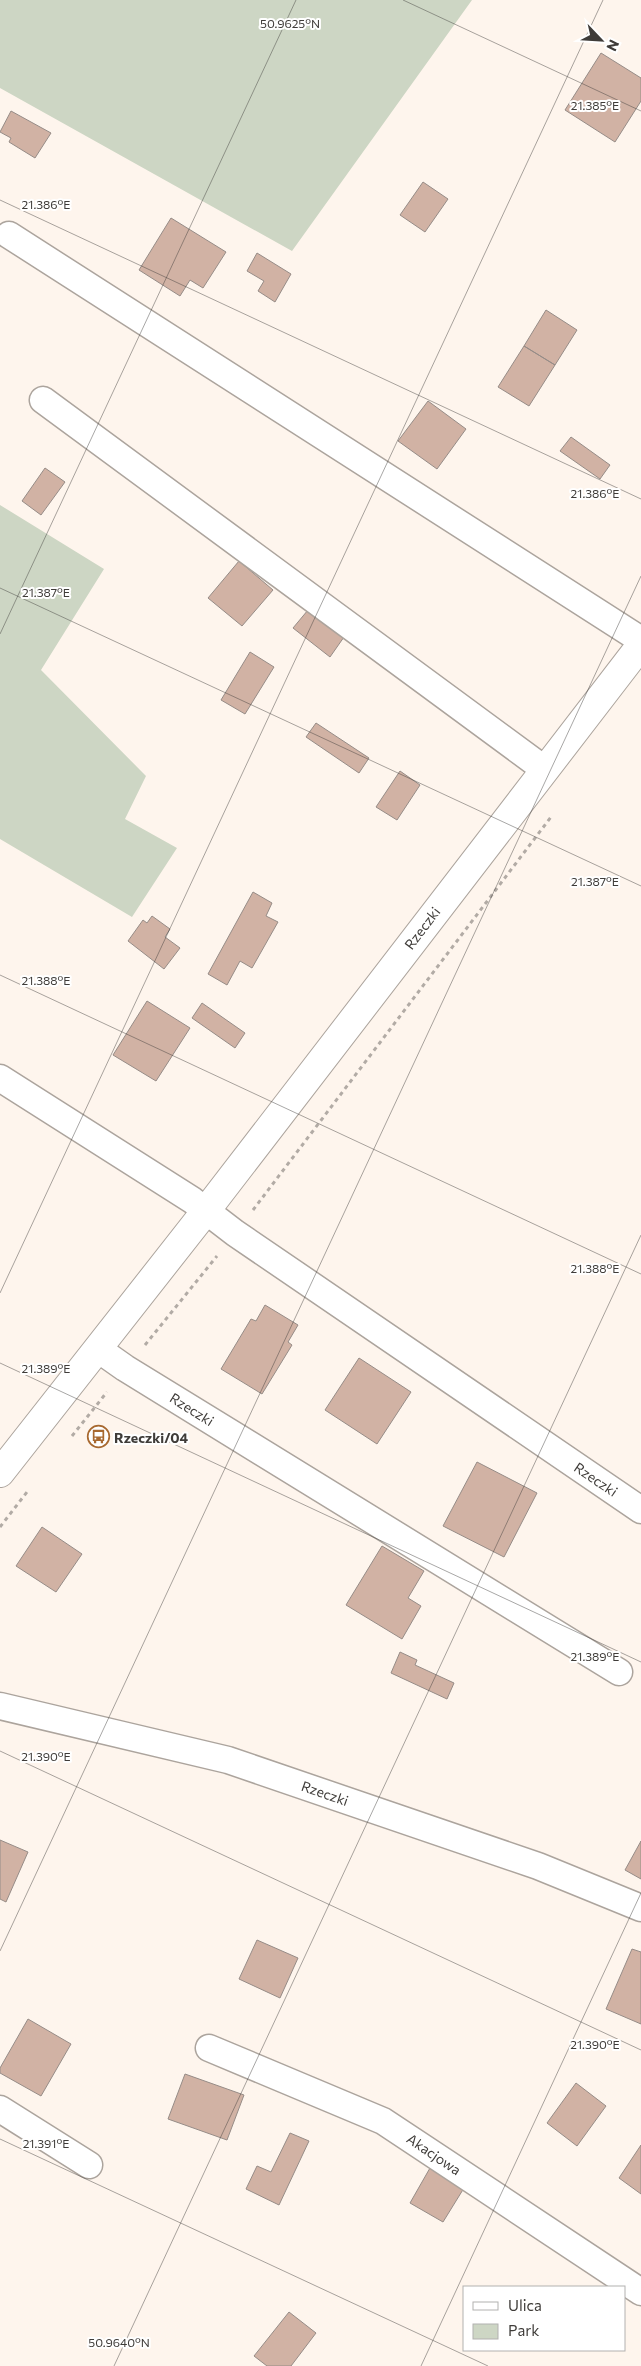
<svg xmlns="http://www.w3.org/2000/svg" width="641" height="2366" font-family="Commissioner,sans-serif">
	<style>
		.green { fill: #cdd6c4 }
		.building { fill: #d1b2a4; stroke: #968c87 }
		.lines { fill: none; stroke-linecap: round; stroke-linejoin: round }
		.minor-casing { stroke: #aca49d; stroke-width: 29 }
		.secondary-casing { stroke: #aca49d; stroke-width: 30 }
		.path { stroke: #b2aba5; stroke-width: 3; stroke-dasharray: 4 4; stroke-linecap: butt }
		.minor { stroke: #fff; stroke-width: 26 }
		.secondary { stroke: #fff; stroke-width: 28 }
		.ticks { fill: none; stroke: #3f3c39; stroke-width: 1; stroke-opacity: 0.45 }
		.labels { text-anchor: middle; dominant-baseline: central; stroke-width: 4; stroke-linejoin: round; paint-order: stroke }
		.street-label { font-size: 14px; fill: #3f3c39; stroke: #fff }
		.poi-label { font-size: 14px; font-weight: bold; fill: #3f3c39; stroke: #fff; text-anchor: start }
		.ticks-label { font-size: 12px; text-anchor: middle; fill: #3f3c39; stroke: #fff; stroke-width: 4; stroke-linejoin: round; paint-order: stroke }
	</style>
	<rect width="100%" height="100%" fill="#fef5ed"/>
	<path class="green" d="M0,0h472l-180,251 -292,-163z
		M0,505l104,64 -63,101 105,106 -21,43 52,29 -45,69 -132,-78z"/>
	<path class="building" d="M601,53l40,25v23l-26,41 -50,-32z
		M11,111l40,22 -16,25 -26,-16 2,-4 -11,-6z
		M423,182l25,17 -23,33 -25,-17z
		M171,218l55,34 -23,36 -13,-8 -10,16 -41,-26z
		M257,253l34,21 -16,28 -17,-11 6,-10 -17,-10z
		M546,310l31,20 -22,35 -31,-19z
		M524,346l31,19 -26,41 -31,-19z
		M428,401l38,28 -29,40 -39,-28z
		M571,437l39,28 -10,14 -40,-28z
		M45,468l20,14 -24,33 -19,-14z
		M239,561l34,29 -31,36 -34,-28z
		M308,610l36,27 -14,20 -37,-29z
		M250,652l24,15 -29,47 -24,-14z
		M316,723l53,35 -10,15 -53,-36z
		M400,771l20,14 -23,35 -21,-13z
		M253,892l19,11 -6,13 12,6 -26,46 -12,-7 -13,24 -19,-11z
		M152,916l18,13 -5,8 15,11 -16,21 -36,-28 15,-21 4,3z
		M147,1001l43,27 -34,53 -43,-26z
		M202,1003l43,30 -10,15 -43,-30z
		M265,1305l33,20 -10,17 4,3 -30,49 -41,-25 30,-50 5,2z
		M359,1358l52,34 -34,52 -52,-34z
		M477,1462l60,31 -33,64 -61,-31z
		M42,1527l40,27 -26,38 -40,-26z
		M382,1546l42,25 -16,27 13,8 -19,33 -56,-34z
		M400,1652l17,8 -2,5 39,18 -7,16 -56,-26z
		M0,1840l28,12 -22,50 -6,-3z
		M641,1841v38l-16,-9z
		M257,1940l41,18 -18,40 -41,-19z
		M632,1949l9,3v72l-35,-15z
		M28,2019l43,25 -30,52 -41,-23v-5z
		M185,2074l59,21 -17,45 -59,-21z
		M576,2083l30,23 -29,40 -30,-23z
		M290,2133l19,8 -30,64 -33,-16 11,-23 14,6z
		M641,2145v49l-22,-16z
		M430,2168l34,20 -21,34 -33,-19z
		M289,2312l27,21 -25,33h-24l-13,-10z"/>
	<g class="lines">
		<defs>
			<path id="minor" d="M9,235l632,405
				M43,400l501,369
				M0,1078l192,122 43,33 406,277
				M98,1349l27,19 494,304
				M0,1706l228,54 310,106 103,42
				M209,2048l174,73 258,171
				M0,2109l89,56"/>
			<path id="secondary" d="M0,1473l205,-261 436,-567"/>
		</defs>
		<use href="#minor" class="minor-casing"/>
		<use href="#secondary" class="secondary-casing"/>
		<path class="path" d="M253,1210l298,-393
			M145,1345l72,-89
			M72,1436l35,-44
			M0,1527l27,-35"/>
		<use href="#minor" class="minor"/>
		<use href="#secondary" class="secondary"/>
	</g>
	<path class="ticks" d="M403,0l238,111M0,200l641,299M0,588l641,298M0,634l296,-634M0,975l641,299M0,1293l603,-1293M0,1363l641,299M0,1751l641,299M0,1951l641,-1375M0,2139l488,227M114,2366l527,-1131M421,2366l220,-473"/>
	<defs>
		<symbol id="bus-ring" viewBox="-11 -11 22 22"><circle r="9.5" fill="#fff" stroke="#a86930" stroke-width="1.5"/><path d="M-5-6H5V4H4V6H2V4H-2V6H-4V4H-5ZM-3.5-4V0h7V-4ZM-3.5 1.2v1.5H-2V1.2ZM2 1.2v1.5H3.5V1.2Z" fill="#a86930"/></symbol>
	</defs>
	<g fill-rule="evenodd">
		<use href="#bus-ring" x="86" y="1424" width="25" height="25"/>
	</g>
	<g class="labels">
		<g class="street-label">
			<text transform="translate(422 928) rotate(-53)">Rzeczki</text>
			<text transform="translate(192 1409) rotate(32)">Rzeczki</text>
			<text transform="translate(596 1479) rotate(34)">Rzeczki</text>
			<text transform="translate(325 1793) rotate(19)">Rzeczki</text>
			<text transform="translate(434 2154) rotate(34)">Akacjowa</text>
		</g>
		<g class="poi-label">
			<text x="114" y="1437">Rzeczki/04</text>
		</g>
	</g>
	<g class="ticks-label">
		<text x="290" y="28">50.9625°N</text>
		<text x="595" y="110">21.385°E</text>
		<text x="46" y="209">21.386°E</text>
		<text x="595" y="498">21.386°E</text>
		<text x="46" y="597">21.387°E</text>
		<text x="595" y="886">21.387°E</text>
		<text x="46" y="985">21.388°E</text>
		<text x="595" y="1273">21.388°E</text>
		<text x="46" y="1373">21.389°E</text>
		<text x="595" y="1661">21.389°E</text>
		<text x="46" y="1761">21.390°E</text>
		<text x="595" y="2049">21.390°E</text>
		<text x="46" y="2148">21.391°E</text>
		<text x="119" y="2347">50.9640°N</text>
	</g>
	<rect x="463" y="2286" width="162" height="65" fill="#ffffff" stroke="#b2b1b0"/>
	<rect x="473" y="2302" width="25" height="8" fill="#ffffff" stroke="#b2b1b0"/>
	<text x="508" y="2311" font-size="15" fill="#3f3c39">Ulica</text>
	<rect x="473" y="2324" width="25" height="15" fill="#cdd6c4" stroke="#b2b1b0"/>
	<text x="508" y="2336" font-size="15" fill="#3f3c39">Park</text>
	<g transform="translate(601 40) rotate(115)" stroke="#ffffff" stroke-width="4" paint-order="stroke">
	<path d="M0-4L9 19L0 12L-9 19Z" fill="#3f3c39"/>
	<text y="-8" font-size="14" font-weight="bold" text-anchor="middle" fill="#3f3c39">N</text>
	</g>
</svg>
